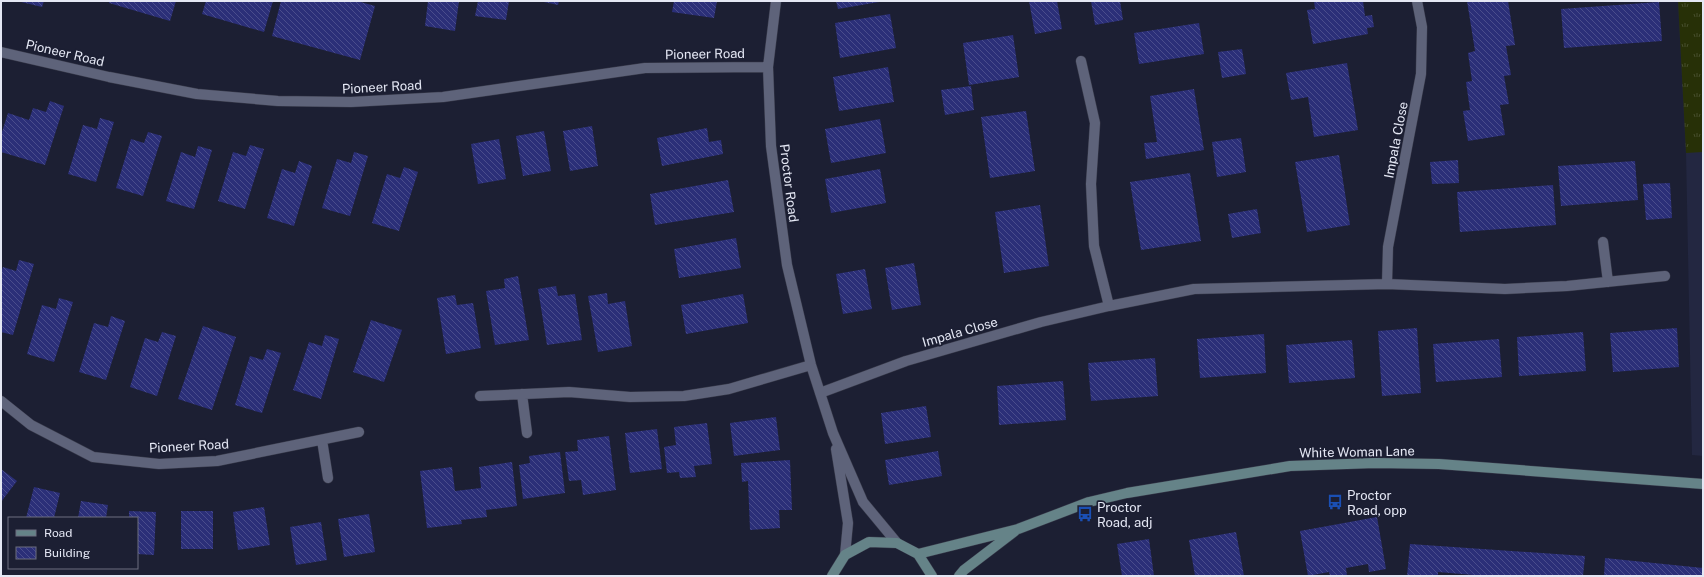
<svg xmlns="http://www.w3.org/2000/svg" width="1704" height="577" font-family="'Public Sans',sans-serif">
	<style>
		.built { fill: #232741 }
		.grass { fill: url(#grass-tufts) }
		.building { fill: url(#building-back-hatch) }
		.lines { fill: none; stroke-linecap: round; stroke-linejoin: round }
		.street-casing { stroke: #383a4a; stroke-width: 11 }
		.secondary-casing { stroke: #383a4a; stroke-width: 11 }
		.street { stroke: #5e637a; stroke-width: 10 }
		.secondary { stroke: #658388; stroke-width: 10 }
		.labels { text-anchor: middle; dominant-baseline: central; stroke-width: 3.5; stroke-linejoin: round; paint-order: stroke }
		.street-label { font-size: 13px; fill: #e4e7f4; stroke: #1c1f33 }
		.poi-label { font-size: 13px; fill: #e4e7f4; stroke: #1c1f33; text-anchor: start }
	</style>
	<defs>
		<pattern id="grass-tufts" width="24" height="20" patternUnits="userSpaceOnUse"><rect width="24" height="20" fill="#273007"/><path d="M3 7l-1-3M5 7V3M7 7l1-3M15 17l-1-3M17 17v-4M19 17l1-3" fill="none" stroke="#464e2c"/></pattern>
		<pattern id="building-back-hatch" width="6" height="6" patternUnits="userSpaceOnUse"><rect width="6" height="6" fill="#2b2f78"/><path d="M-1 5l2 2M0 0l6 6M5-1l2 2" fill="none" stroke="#4a4d8c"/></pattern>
	</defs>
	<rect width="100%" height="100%" fill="#1c1f33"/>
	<path class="built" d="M1678,1h25v455l-11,-1 -6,-302z"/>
	<path class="grass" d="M1678,1h25v151l-17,1z"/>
	<path class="building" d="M17,1h27l-2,6z
		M109,1h67l-6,20 -61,-18z
		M206,1h67l-9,31 -62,-18z
		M281,1h76l18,5 -15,54 -88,-24z
		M428,1h31l-4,30 -30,-5z
		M478,1h31l-3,19 -31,-4z
		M539,1h20l-1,4z
		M674,1h43l-3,17 -42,-6z
		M836,1h43v1l-41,7z
		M1029,1h28l5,28 -27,5z
		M1091,1h29l3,19 -28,5z
		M1314,1h49l2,15 7,-1 2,12 -7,1 1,6 -55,10 -6,-34 8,-1z
		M1467,1h41l7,44 -9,1 5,29 -7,1 5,28 -9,1 5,30 -37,6 -5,-30 7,-1 -4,-28 6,-1 -4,-28 7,-2z
		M1659,2l3,39 -98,7 -3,-39z
		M890,14l6,34 -56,10 -5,-35z
		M1199,23l5,31 -65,10 -5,-31z
		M1013,35l6,42 -50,8 -6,-42z
		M1242,49l4,25 -24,4 -4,-26z
		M1347,63l11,67 -44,7 -6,-40 -17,3 -5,-27z
		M888,67l6,35 -55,9 -6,-34z
		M971,86l3,24 -29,5 -4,-25z
		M1194,89l10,61 -58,9 -2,-16 13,-1 -7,-46z
		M50,101l14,5 -19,59 -44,-13v-17l7,-22 21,7 4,-12 13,4z
		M1026,111l9,60 -45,7 -9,-61z
		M100,118l14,4 -18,60 -28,-8 15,-49 14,4z
		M880,119l6,34 -55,10 -6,-34z
		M592,126l6,40 -28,5 -7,-40z
		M707,128l2,14 12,-2 2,14 -61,12 -5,-28z
		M544,131l7,40 -28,5 -7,-40z
		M148,132l14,4 -19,60 -27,-8 15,-49 13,4z
		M1241,138l5,34 -29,5 -5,-35z
		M499,139l7,40 -28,5 -7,-40z
		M250,145l14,4 -19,60 -27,-8 15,-49 13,4z
		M198,146l14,4 -18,59 -28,-8 15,-49 14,5z
		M354,152l14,4 -18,60 -28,-8 15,-49 14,4z
		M1339,155l11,70 -43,7 -12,-70z
		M1458,160l1,23 -27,1 -2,-22z
		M299,161l13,5 -18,60 -27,-8 15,-49 13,4z
		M1635,161l3,39 -77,6 -3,-40z
		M404,167l14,5 -19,59 -27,-8 15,-49 13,4z
		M880,169l6,34 -55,10 -6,-34z
		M1190,173l11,68 -60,9 -11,-68z
		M728,180l6,32 -79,13 -5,-31z
		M1670,183l2,35 -26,2 -3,-36z
		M1553,185l3,40 -96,7 -3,-40z
		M1040,205l9,61 -45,7 -9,-61z
		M1257,209l4,24 -29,5 -4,-24z
		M736,238l5,30 -62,10 -5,-29z
		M19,260l15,4 -21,71 -12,-3v-60l2,-5 13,4z
		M914,263l7,42 -29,5 -7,-42z
		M865,269l7,40 -29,5 -7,-40z
		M518,276l11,64 -34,5 -9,-54 19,-3 -1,-9z
		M556,286l2,10 17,-2 7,46 -35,5 -9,-56z
		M607,293l1,11 17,-3 7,45 -34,6 -10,-56z
		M743,294l5,29 -62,11 -5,-29z
		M455,295l2,10 16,-2 8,45 -35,6 -9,-56z
		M59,298l14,4 -19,60 -27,-8 15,-49 14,4z
		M111,316l14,5 -19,59 -27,-8 15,-49 14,4z
		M371,320l31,10 -18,52 -31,-10z
		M203,326l33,11 -24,73 -34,-11z
		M1417,328l4,65 -39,3 -4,-65z
		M1677,328l2,39 -66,5 -3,-39z
		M162,332l14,4 -19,60 -27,-9 15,-49 13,4z
		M1583,332l3,39 -67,5 -2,-39z
		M1264,334l2,39 -66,5 -3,-39z
		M325,335l14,4 -18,60 -28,-9 16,-48 13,4z
		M1499,339l3,38 -66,5 -3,-38z
		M1352,340l3,38 -66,5 -3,-38z
		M267,349l14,4 -19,60 -27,-8 15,-49 13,4z
		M1155,358l3,38 -67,5 -3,-38z
		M1063,381l3,39 -67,5 -2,-39z
		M926,406l5,31 -46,7 -4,-31z
		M776,417l4,33 -46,6 -4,-33z
		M707,423l5,41 -18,2 2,11 -16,1 -1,-6 -12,1 -3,-26 12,-2 -2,-18z
		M657,429l5,40 -32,4 -5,-40z
		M609,436l7,54 -33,5 -2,-15 -12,1 -4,-29 13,-1 -1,-11z
		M938,451l4,25 -53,9 -4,-25z
		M560,452l5,41 -42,6 -4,-34 11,-2 -1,-7z
		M790,460l2,50h-13l1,18 -30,2 -2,-49 -6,1 -1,-19z
		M512,462l5,44 -31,4 1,7 -26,3 1,4 -35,4 -7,-57 32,-4 3,24 26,-3 -2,-21z
		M1,469l16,12 -16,21z
		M34,487l26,6 -6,25h-28z
		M81,501l27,4 -2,13h-28z
		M264,507l6,38 -32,5 -5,-38z
		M129,511l27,1 -2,43 -17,-1v-36h-8z
		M181,511h32v38h-32z
		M369,514l6,38 -31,5 -6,-38z
		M1377,517l9,52 -17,3 -1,-8 -22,4 1,8h-17l-1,-4 -21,4 -8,-45z
		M321,522l6,38 -31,5 -6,-38z
		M1236,532l8,44h-49l-6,-36z
		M1149,539l5,37h-32l-5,-32z
		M1410,544l175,12 -2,20h-98l-47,-4v4h-31z
		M1605,558l98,10v8h-99z"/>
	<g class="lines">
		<defs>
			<path id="street" d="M776,1l-8,66 3,79 16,119 24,100 22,68 30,69 34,41
				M1,52l108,25 88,17 81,7 73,1 92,-5 202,-29 123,-1
				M1081,61l14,62 -4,61 3,62 15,60
				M1603,242l5,40
				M1387,284l1,-37 33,-173 1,-47 -5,-26
				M820,393l86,-32 135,-39 68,-16 85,-17 193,-5 118,5 62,-3 98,-10
				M522,394l5,39
				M480,396l89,-4 61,5 54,-1 45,-7 82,-24
				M1,401l30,24 62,32 66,7 58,-3 142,-29
				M322,440l6,38
				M836,449l12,74 -3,32"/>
			<path id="secondary" d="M918,554l100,-25 71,-27 38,-9 163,-27 85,-3 64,1 264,20
				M832,576l13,-21 24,-13 28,1 21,11 14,22
				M959,576l5,-6 51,-39"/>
		</defs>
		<use href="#street" class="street-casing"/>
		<use href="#secondary" class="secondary-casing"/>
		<use href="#street" class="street"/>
		<use href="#secondary" class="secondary"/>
	</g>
	<defs>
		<symbol id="bus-bare" viewBox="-9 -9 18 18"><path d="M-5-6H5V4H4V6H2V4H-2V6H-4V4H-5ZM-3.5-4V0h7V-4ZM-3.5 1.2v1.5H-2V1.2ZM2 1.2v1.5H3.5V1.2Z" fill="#1a4fb4" stroke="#1c1f33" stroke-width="2.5" paint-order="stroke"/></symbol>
	</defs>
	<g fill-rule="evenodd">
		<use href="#bus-bare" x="1324" y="491" width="22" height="22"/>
		<use href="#bus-bare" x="1074" y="503" width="22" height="22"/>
	</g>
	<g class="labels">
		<g class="street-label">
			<text transform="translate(65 53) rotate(13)">Pioneer Road</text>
			<text transform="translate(705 54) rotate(-1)">Pioneer Road</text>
			<text transform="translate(382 87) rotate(-3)">Pioneer Road</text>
			<text transform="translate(1396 140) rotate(-79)">Impala Close</text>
			<text transform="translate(789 183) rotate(83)">Proctor Road</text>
			<text transform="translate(960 332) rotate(-16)">Impala Close</text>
			<text transform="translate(189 446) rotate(-3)">Pioneer Road</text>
			<text transform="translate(1357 452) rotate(-1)">White Woman Lane</text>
		</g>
		<g class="poi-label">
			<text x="1347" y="495">Proctor<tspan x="1347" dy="15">Road, opp</tspan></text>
			<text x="1097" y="507">Proctor<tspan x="1097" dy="15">Road, adj</tspan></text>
		</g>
	</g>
	<rect width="1704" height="577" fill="none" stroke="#e4e7f4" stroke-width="4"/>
	<rect x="8" y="517" width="130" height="52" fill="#1c1f33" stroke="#6c6f80"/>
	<rect x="16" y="530" width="20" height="6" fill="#658388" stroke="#6c6f80"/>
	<text x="44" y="537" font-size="12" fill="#e4e7f4">Road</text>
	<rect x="16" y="547" width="20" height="12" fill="url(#building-back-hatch)" stroke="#6c6f80"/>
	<text x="44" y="557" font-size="12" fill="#e4e7f4">Building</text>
</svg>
